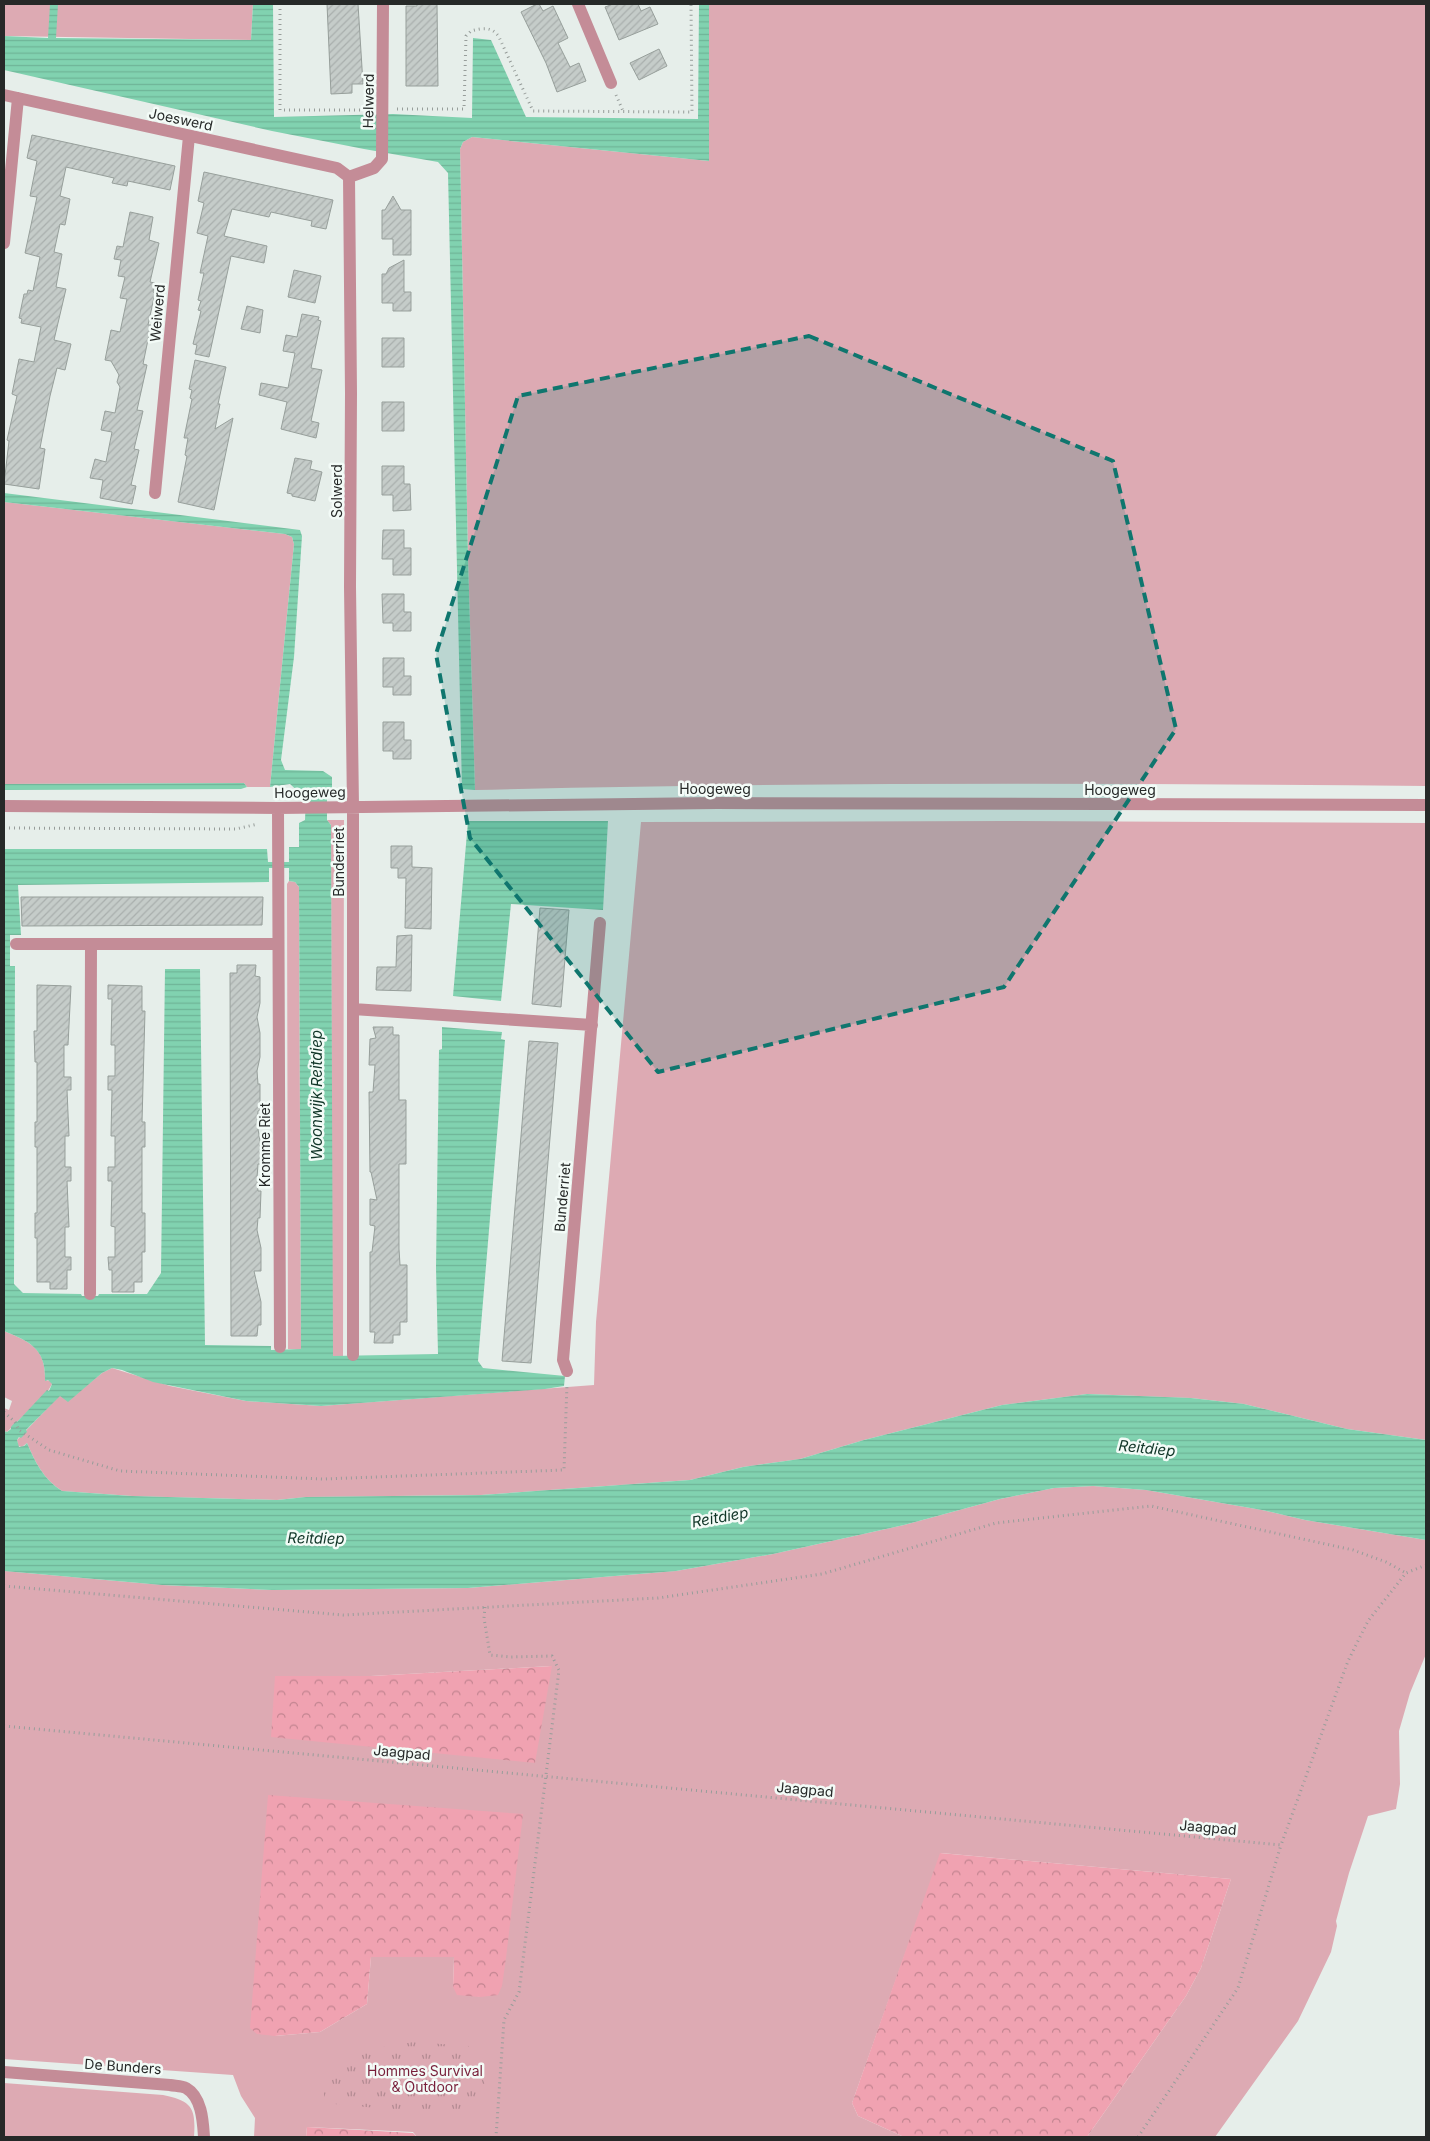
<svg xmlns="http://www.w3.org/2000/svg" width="1430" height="2141" font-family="Inter,sans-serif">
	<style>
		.grass { fill: #ddaab3; fill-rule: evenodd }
		.forest { fill: url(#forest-crowns) }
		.park { fill: url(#park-tufts) }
		.water { fill: url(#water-rules); fill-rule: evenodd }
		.building { fill: url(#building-hatch); stroke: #979f9b }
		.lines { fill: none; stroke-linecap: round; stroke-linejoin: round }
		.path { stroke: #979d9a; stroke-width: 3; stroke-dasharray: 1 4; stroke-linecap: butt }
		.minor { stroke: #c48c97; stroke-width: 12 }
		.marked { fill: #0f766e; fill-opacity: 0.2; stroke: #0f766e; stroke-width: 4; stroke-dasharray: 10 6; stroke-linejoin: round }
		.labels { text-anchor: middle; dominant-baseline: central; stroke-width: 5; stroke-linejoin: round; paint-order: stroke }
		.street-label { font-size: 14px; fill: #262928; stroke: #f3fbf7 }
		.park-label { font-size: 14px; fill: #781f3a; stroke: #f3fbf7 }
		.water-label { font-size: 15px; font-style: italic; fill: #113628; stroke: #f3fbf7 }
	</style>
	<defs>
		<pattern id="forest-crowns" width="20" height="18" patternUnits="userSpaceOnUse" patternTransform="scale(1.25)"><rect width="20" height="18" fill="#f0a2b1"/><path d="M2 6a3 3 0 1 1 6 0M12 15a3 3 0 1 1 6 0" fill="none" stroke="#c28490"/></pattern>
		<pattern id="park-tufts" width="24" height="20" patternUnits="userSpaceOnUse" patternTransform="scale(1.25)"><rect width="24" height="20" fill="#ddaab3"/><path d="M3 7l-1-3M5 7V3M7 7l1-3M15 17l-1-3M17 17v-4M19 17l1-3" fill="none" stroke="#b38a92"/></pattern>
		<pattern id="water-rules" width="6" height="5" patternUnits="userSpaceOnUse" patternTransform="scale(1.25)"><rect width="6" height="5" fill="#81d2b0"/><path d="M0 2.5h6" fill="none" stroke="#6fb497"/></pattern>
		<pattern id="building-hatch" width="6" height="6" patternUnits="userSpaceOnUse" patternTransform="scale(1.25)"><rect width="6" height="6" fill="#c5ccc9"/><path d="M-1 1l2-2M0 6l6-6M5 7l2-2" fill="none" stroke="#a9afad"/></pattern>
	</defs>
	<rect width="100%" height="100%" fill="#e6eeea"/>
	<path class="grass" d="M4,4h249l-2,36 -247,-4z
		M709,4h717v782c-317,-3 -634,-4 -951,4l-7,-232 -8,-409 3,-7 9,-5 237,24z
		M4,502l281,32 7,3 2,7 -24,243h-23l-3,-4 -240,1z
		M327,820h17l-1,536h-11l-1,-531z
		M1006,821l420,2v617l-79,-11 -103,-25 -53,-6 -104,-4 -85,11 -138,35 -64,19 -57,8 -53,13 -209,15 -175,2 -29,3 -145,-4 -70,-5c-18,-11 -27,-29 -35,-48l-5,4 -4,-1 -1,-6 43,-45 8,6 34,-28 10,-5 58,18 76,15 75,5 273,-21 2,-63 45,-500z
		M289,881l6,1 4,5 2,463 -13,-1 -1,-465z
		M4,1331c26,11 42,17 41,49l6,1 1,3 -4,7 -41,41 -3,-1v-23l5,2 3,-9 -8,-4z
		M1093,1486l53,4 116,20 43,10 121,20v114l-16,39 -11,38 1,53 -4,25 -28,7 -19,57 -13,48 1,5 -6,26 -33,69 -83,116h-128l99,-141 15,-28 30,-89 -290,-26 -89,250 6,13 46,21h-487l-4,-5 -106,-5 -1,10h-52l1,-19 -14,-22 -8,-21 -229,-16v-488l158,14 110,5 196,-2 208,-17 97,-17 131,-29 96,-26 54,-11zM551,1666h1l-280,71 4,-61h95zM268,1796l101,8 111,193 -27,-10 1,-30h-83l-4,47 -47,28 -45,4z
		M4,2083l159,12c29,6 33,13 31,42h-190z"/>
	<path class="forest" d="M552,1666l-17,97 -264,-26 4,-61h96z
		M268,1795l255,19 -17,144 -4,28 -4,9 -18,2 -23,-2 -4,-8 1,-30h-83l-4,47 -47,28 -45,4 -18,-2 -7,-6z
		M940,1853l291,26 -30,89 -15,28 -99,141h-183l-46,-21 -6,-13z
		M307,2127l106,6 4,4h-111z"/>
	<path class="park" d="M414,2042l55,4 18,43 -26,27 -137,-13v-30l46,-24z"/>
	<path class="water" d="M50,4h8l-2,34 195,2 2,-36h20l1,113 119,-3 79,4 1,-80 18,2 35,77 172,2 1,-115h10v157l-237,-24 -9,5 -3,7 8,409 7,232 -13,-1 -14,-616 -10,-11 -74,-13 -92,-18 -268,-61v-34l44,2z
		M4,493l296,37 2,6 -8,121 -13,103 4,10 38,1 9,6v14l-5,4v25l4,5 2,531 105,-2 -2,-86 3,-218 3,-1v-22l60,5 -1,7 4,1 -27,321 5,7 82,8 -1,10 -19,3 -224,17 -75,-5 -93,-19 -31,-12 -10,-2 -10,5 -34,29 -8,-6 -34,34 1,2 -6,6 -2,-1 -2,3 2,7 5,-1 3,-3c8,19 17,37 35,48l70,5 145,4 29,-3 175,-2 209,-15 53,-13 57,-8 64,-19 138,-35 85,-11 104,4 53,6 103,25 79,11v100l-121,-20 -43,-10 -116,-20 -53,-4 -39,2 -54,11 -96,26 -131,29 -97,17 -208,17 -196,2 -110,-5 -158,-14v-140l3,1 4,-3v-2l5,-6 1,1 30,-32 2,1 3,-7 -4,-4 -3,1c1,-33 -15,-39 -41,-50v-482h263l1,13h21v-15h10v-24l6,-3 1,-24 -4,-1 -12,-11 -20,3 24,-243 -2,-7 -7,-3 -281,-32zM269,868h20v13l6,1 4,5 2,462 -30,1v-4l-66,-1 -5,-376h-35l-4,304 -14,21h-48l-1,2h-16l-1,-2 -58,-1 -9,-9 1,-318h-5v-31h11l-3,-50 251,-3z
		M244,783l3,4 -6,2 -237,1v-6z
		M468,821h140l-5,89 -92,-6 -10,97 -48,-5z"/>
	<path class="building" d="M327,4h31l5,80h-11v9l-21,1z
		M417,4h20l1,82h-32v-80h11z
		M537,4h2l4,7 10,-5 15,32 -10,5 12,24 9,-4 7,18 -29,11 -11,-29 -25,-51z
		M613,4h25l3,7 9,-4 8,17 -39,16 -14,-33z
		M659,49l8,17 -28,14 -9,-17z
		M32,135l143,31 -5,24 -42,-9 -1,5 -15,-3 2,-5 -48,-11 -6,29 10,3 -5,26 -5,-1 -6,28 8,2 -6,33 10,2 -12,51 17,4 -6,26 -8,-2 -7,28 -10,52 5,1 -6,40 -35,-5 5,-43 -2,-1 10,-44 -5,-2 7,-35 15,3 7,-35 -20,-4 1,-4 -3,-1 5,-24h3l1,-4 5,1 7,-34 -15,-4 12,-56 -7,-1 7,-35 -10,-3z
		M204,172l129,28 -7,29 -15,-3 1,-5 -14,-3 -27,-6 -2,5 -37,-8 -8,27 43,10 -3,17 -33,-7 -22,101 -14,-3 2,-9 -4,-1 8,-33 -3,-1 3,-9 -3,-1 6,-27h-4l8,-37 -11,-3 7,-30 -6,-2z
		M393,196l8,14h10v45h-18v-16h-11v-29h3z
		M130,212l23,5 -4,23 10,3 -9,39 5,1 -2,9 2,1 -7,32h3l-8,39 4,1 -10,45 6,1 -9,38 5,1 -8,35 5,1 -4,18 -32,-6 3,-18 -13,-2 5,-19 11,3 6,-30 -11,-2 4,-19 10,2 5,-26 -3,-5 2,-7 -8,-14 -6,-1 6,-30 9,2 7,-33 -7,-1 5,-21 -7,-1 3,-16 -7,-1 3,-13 6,1z
		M404,260v32h7v19h-18v-8h-11v-29h4l3,-6z
		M294,270l27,6 -6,27 -27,-6z
		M247,306l16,4 -3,23 -19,-4z
		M302,314l17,3 -1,3 3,1 -10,47 11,2 -11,51 8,2 -3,15 -35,-9 6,-27 -28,-7 2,-12 27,5 7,-35 -12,-2 3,-16 11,2z
		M382,338h22v29h-22z
		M195,360l31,7 -8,37h2l-5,25 18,-11 -19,92 -36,-8 9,-46 -2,-1 3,-17h-4l8,-39 -2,-1 2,-8 -3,-1z
		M382,402h22v29h-22z
		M295,458l17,3 -2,8 12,3 -7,29 -23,-5v-2l-5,-1z
		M382,466h22v18h6l1,26 -18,1v-16h-11z
		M383,530h21v18h7v27h-18v-16h-11z
		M382,594h22v18h7v19h-18v-8h-10z
		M383,658h21v18h7v19h-18v-8h-10z
		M383,722h21v18h7v19h-18v-8h-10z
		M391,846h21v21l20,1 -1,61 -26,-1 1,-50h-8v-10h-7z
		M21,897h242l-1,28 -240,1z
		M540,908l29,2 -8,97 -29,-3z
		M412,935l-1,56 -35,-1 1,-23h19l1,-31z
		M237,965h19l-1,11 5,1v26l-3,14 3,16v24l-3,14 1,13h2v26l-2,1 -1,12 3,18 1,23h-3l-1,14 1,13h3l-1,27h-2l-1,12 4,18v23h-7l7,31v23h-3l-1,11h-26l-1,-363h7z
		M37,985l34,1 -3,59h-4v32h7v13h-4l2,46h-4v31h6v14h-4l2,46h-4v30h6v13h-4v19h-17v-7h-13v-44h-2v-25h2v-66h-2v-25h2v-60h-2l-1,-31h3z
		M108,985l34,1v25h3l-3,111h3v25h-3v66h3v39h-3v30h-8v10h-22v-22h-3l-1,-13h7v-30l-4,-1 1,-45h-4v-14h7v-31h-4l1,-46h-4v-14h7v-31h-4l1,-46h-4z
		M373,1027h20v8h6v65h7v64h-7v85l1,16h7v57h-7v13h-7v8h-19l1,-11h-5v-80h2l3,-26 -5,-1v-26l7,1 -6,-28h-1l-1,-80h4l2,-27h-6l1,-26 6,-1z
		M529,1041l29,2 -27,320 -29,-2z"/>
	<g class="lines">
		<path class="path" d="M280,4v106h88
			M616,95l7,16
			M397,109h67l2,-73 5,-5c11,-3 21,-5 28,6l34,74 159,1 -1,-108
			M4,828l232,1 22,-5
			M4,1412l11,10 4,8 30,20 71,21 203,8 241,-9 3,-86
			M4,1586l339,29 315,-17 164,-24 174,-51 155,-17 202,44 33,12 20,11
			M485,1607l-1,11 6,37 21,2 41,-1 7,14 -40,322 -15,28 -8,117
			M4,1726l1277,119 67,-184 20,-40 38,-48 20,-8
			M1138,2137l100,-149 43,-143"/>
		<path class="minor" d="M578,4l33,79
			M4,95l333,73 12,9
			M349,177l2,216 -1,194 3,219v549
			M349,177l25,-9 8,-9 1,-155
			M4,243l14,-145
			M155,493l34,-357
			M4,806l274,2 439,-5 709,2
			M278,808l2,539
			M16,944h261
			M353,1009l239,16
			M90,1294l1,-350
			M567,1371l-4,-11 37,-437
			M4,2072l166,13c5,1 12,1 16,3 16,9 17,34 18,49"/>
	</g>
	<path class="marked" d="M809,336l304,125 63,268 -172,258 -346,85 -188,-234 -34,-184 82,-258z"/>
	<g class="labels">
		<g class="street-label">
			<text transform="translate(368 101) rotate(-89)">Helwerd</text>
			<text transform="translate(181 119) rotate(12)">Joeswerd</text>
			<text transform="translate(157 313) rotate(-85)">Weiwerd</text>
			<text transform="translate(336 491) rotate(-90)">Solwerd</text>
			<text x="715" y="788">Hoogeweg</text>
			<text x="1120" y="789">Hoogeweg</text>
			<text transform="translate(310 792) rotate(-1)">Hoogeweg</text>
			<text transform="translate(338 862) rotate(-90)">Bunderriet</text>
			<text transform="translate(264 1145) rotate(-90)">Kromme Riet</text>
			<text transform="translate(562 1197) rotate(-85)">Bunderriet</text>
			<text transform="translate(402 1752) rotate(5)">Jaagpad</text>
			<text transform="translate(805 1789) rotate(5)">Jaagpad</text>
			<text transform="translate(1208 1827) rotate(5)">Jaagpad</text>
			<text transform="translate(123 2066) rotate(4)">De Bunders</text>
		</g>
		<g class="park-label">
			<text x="425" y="2070">Hommes Survival<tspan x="425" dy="16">&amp; Outdoor</tspan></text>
		</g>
		<g class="water-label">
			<text transform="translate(316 1095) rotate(-90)">Woonwijk Reitdiep</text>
			<text transform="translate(1147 1448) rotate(6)">Reitdiep</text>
			<text transform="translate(720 1517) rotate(-10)">Reitdiep</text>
			<text transform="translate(316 1538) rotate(1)">Reitdiep</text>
		</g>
	</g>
	<rect width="1430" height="2141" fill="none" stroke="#262928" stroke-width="10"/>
</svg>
